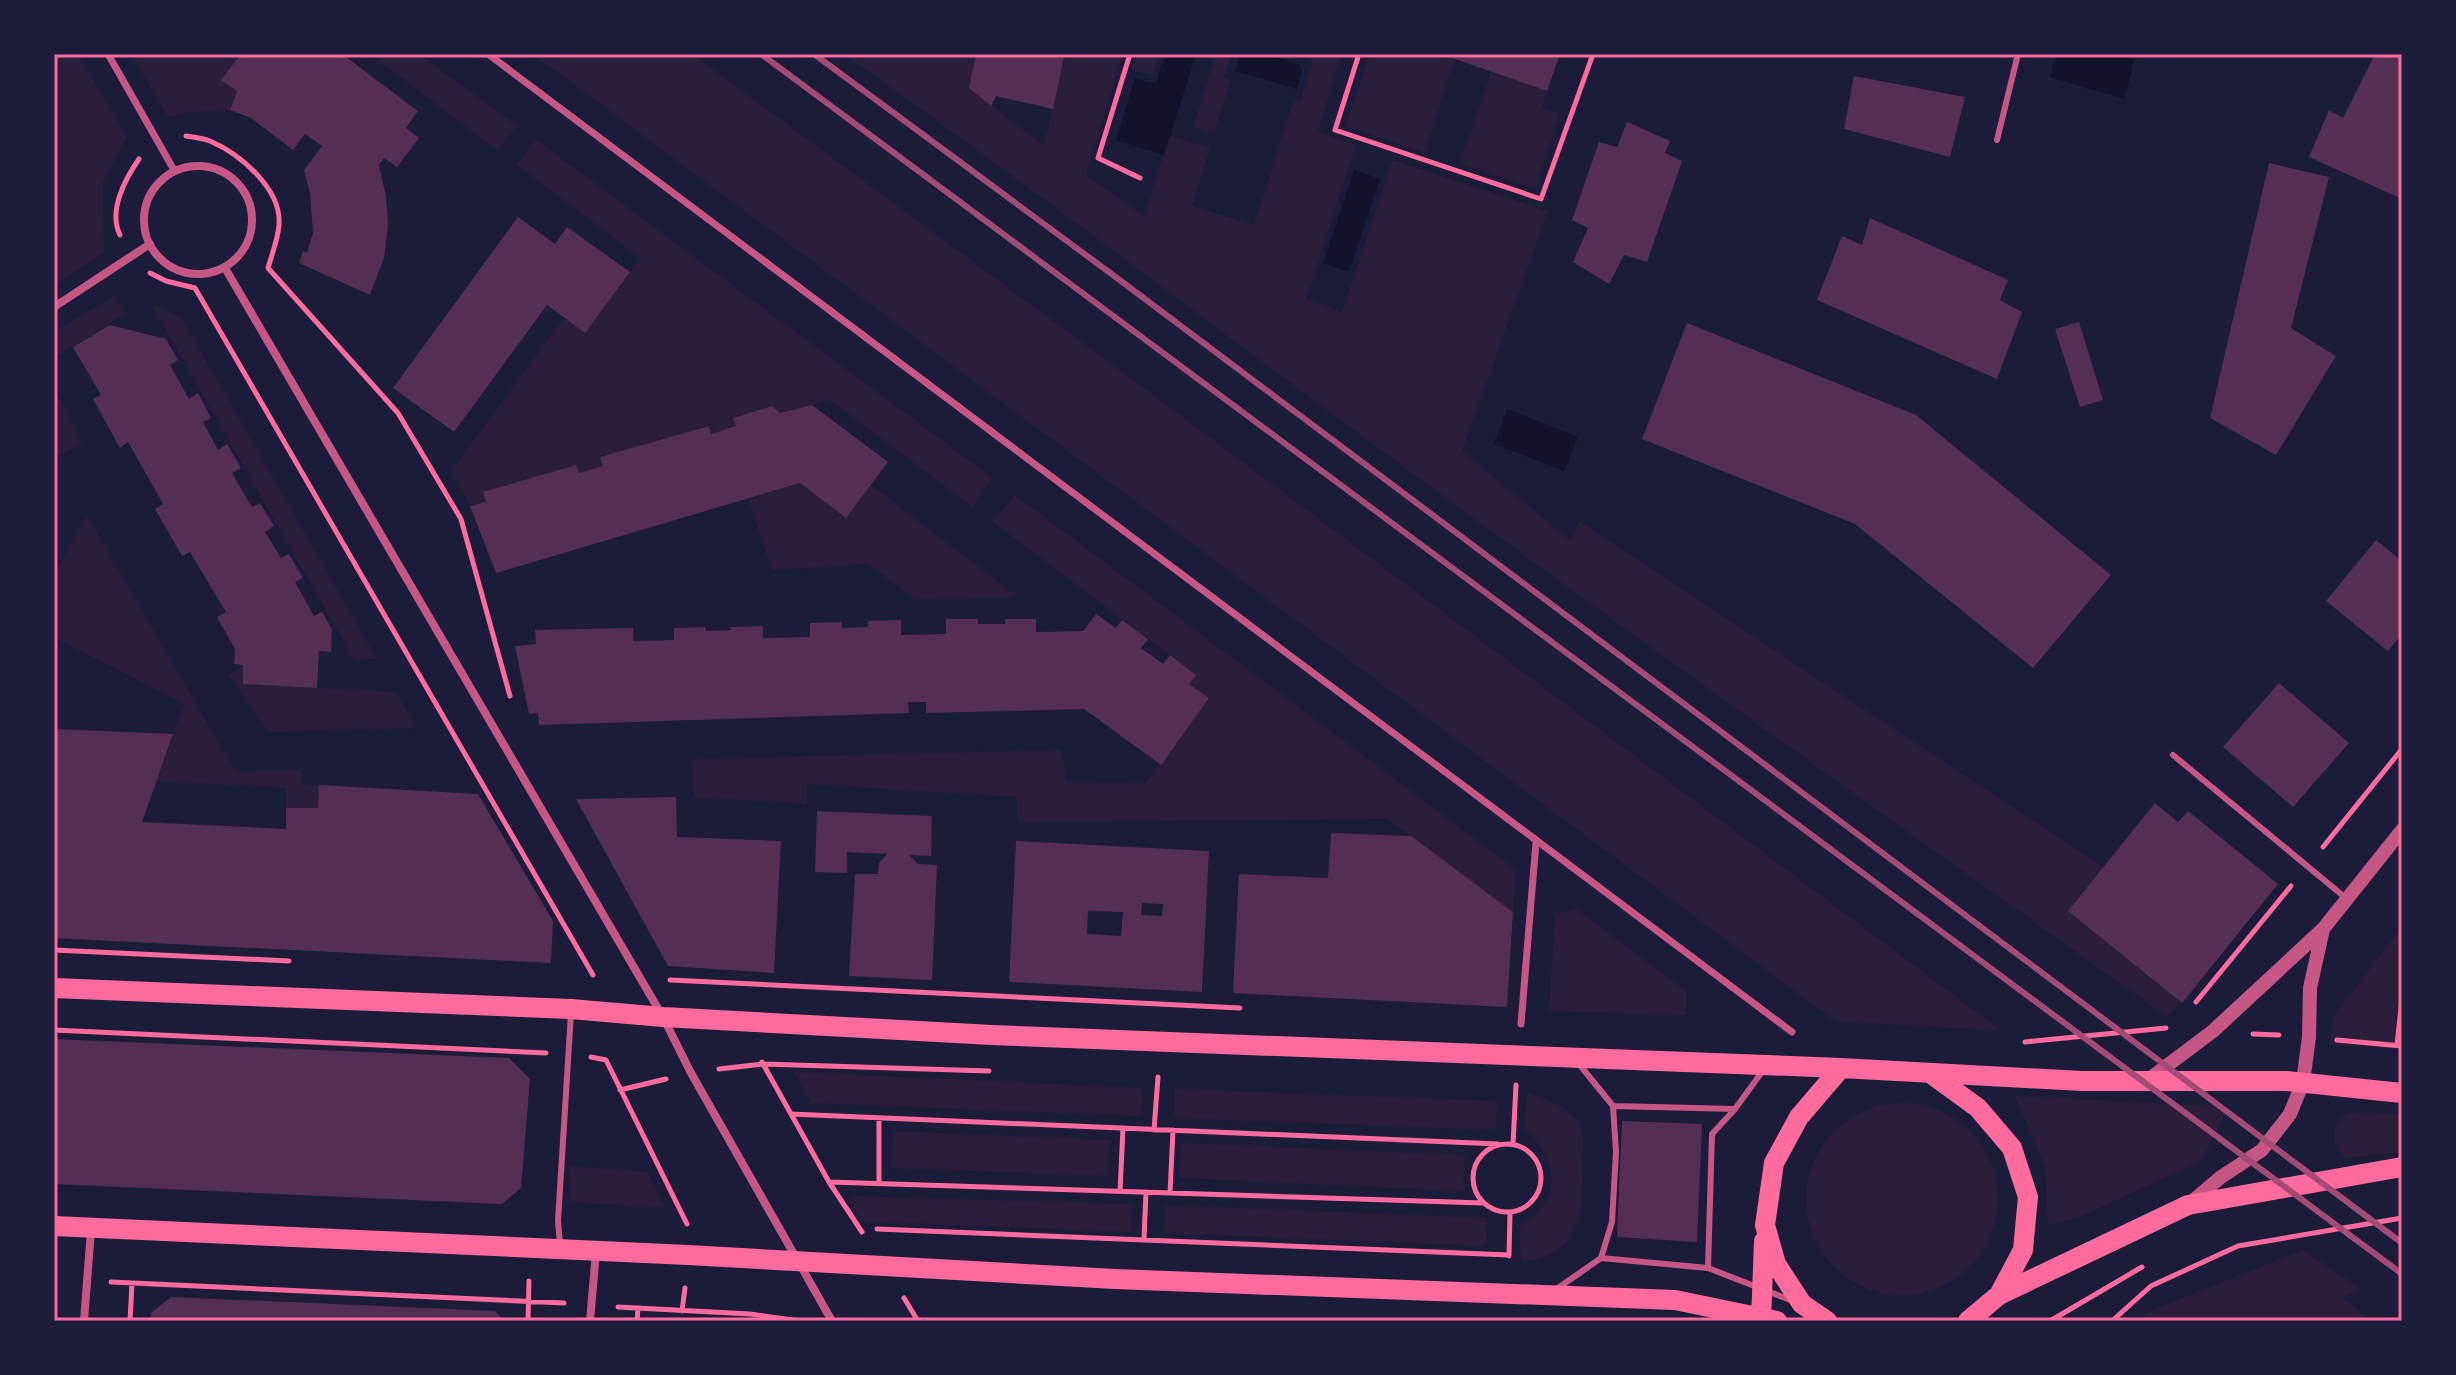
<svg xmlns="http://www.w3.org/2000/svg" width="2456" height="1375" font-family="'Sofia Sans Condensed',sans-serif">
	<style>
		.green { fill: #2a1e3b }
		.water { fill: #12122b }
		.building { fill: #542f53; fill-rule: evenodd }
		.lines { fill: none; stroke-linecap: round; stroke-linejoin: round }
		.path { stroke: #ff6b9d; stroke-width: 5 }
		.service { stroke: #c65784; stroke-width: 6 }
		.pedestrian { stroke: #c65784; stroke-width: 7 }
		.minor { stroke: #c65784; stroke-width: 8 }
		.tertiary { stroke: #c65784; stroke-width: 14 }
		.primary { stroke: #ff6b9d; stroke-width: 20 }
		.rail { stroke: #a44b75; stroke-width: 6 }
		.neatline { fill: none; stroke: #ff6b9d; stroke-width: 3 }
	</style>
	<rect width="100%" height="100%" fill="#1b1b3a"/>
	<path class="green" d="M54,54h24l49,83 -24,45 1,71 -50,32z
		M131,54h110l-19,25 15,12 -7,19 -39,2 -23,5z
		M370,54h49l98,72 -20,24z
		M533,54h159l460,340 850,637 -167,-10z
		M844,54h132l-7,34 75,58 21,-92h58l-37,121 58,41 26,-80 40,12 -18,58 62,19 40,-126 6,2 13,-41 -17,-6h45l-23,78 38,13 -50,155 36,12 50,-152 156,51 -86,240 109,90 8,-20 524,346 -35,44 114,92 -16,13c-241,-172 -482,-343 -720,-518 -201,-148 -399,-299 -602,-444z
		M1137,54h23l-7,21 -21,-5z
		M1216,54h15l-7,23 7,3 -17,53 -21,-6z
		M1370,54l21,2 2,-2h46l16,5 -31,94 -78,-27z
		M1491,72l56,19 -5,16 18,6 -25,76 -75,-26z
		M535,139l458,339 -21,29 -142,-107 -50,13 -8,-7 -39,12 3,8 -25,8 -3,-8 -107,31 2,9 -24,7 -3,-8 -92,27 2,10 -16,4 -19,-35 113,-153 21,15 55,-75 -123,-93z
		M115,295l10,19 -71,44v-26z
		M151,304l30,13 196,342h-23z
		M54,388l28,55 -28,16z
		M800,483l46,35 25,-33 147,112 -103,2 -47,-35 -96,6 -24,-71z
		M1015,495l501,375 -3,42 -125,-93 -371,3v-25l-210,-13v20l-113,-7 -2,-38 370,-9 4,32 79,1 64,-85 -20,-14 6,-10 -202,-152z
		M87,515l148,256 66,-1 1,15h17l-1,23h-32v-20l-129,-7 27,-77 -130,-67v-61z
		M243,665v19l153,8 21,36 -149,4 -39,-57z
		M1576,909l110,82v24l-137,-4 6,-97z
		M2402,927v122l-73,-4 4,-28z
		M794,1072l349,16 -2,28 -329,-13z
		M1175,1089l322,12 -1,29 -322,-12z
		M1527,1093c18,6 36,11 49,26 10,12 7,32 6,47 0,14 2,31 -1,44 -7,30 -29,52 -60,51l-2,-34c8,-6 18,-12 24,-21 19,-27 4,-58 -19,-77z
		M2015,1096l214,11 -27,53 -124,58 -30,7 -3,-58z
		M1806 1199a96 96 0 1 1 192 0a96 96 0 1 1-192 0Z
		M2347,1113l55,2v37l-57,6 -10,-14v-19z
		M893,1131l216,9 -1,36 -217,-8z
		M1181,1143l284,12 -2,36 -284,-13z
		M570,1166l77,6 19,36 -97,-6z
		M849,1196l283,8 -1,28 -271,-11z
		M1165,1205l322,13 -1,28 -322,-13z
		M2303,1250l57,38 -17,10 28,23h-230l9,-10z"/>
	<path class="water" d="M1165,54h31l-32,101 -48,-15 19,-62 21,6z
		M1240,54h25l34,10 3,7 -5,18 -62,-18z
		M2057,54h61l17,5 -11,40 -74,-22z
		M1354,170l26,9 -31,93 -26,-9z
		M1507,409l71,28 -14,34 -70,-27z"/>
	<path class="building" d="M241,54h101l76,57 -12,17 13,10 -22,29 -13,-9 -5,7 7,31 2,30 -4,32 -14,37 -71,-32 4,-12 4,2 6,-20 -3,-40 -6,-23 18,-24 -17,-12 -12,16 -42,-32 -21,-8 7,-19 -16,-11z
		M976,54h76l12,3 -11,52 -57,-13 -5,10 -22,-18z
		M1441,54h119l-13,37z
		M2375,54h27v145l-93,-42 20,-47 14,8z
		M1854,76l111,21 -15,60 -106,-28z
		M1627,122l43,19 -5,12 17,8 -35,101 -23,-7 -15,29 -36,-22 15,-34 -16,-8 27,-78 18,5z
		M2269,163l60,14 -38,151 45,28 -60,99 -66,-37z
		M518,217l37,27 12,-17 63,45 -45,61 -38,-28 -93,127 -61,-44z
		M1870,218l138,62 -8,20 22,12 -25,67 -180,-79 25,-64 20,9z
		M2079,322l24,78 -23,7 -25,-78z
		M1687,323l229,92 195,160 -78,93 -178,-144 -213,-85z
		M110,325l56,14 12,21 -8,5 19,34 9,-6 13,25 -8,4 15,28 9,-6 14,24 -9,5 11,19 9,15 8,-4 14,23 -9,6 16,26 8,-4 14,24 -8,4 19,34 8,-4 10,17 -1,23 -12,-1 -2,37 -74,-4v-19l-9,-1 1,-15 -18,-32 9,-5 -36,-60 -8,4 -27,-47 8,-5 -35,-62 -8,6 -27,-49 8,-4 -28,-48z
		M812,405l76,57 -42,56 -46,-35 -304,90 -26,-67 16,-4 -3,-10 93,-27 3,8 24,-7 -3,-9 109,-31 2,8 25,-8 -3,-8 39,-12 8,7z
		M2376,540l26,21v73l-14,17 -62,-50z
		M1096,614l20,14 6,-8 26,19 -7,9 22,16 7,-9 26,20 -7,9 20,14 -48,67 -77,-56 -158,4v-11h-18l1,11 -370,12 -1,-12 -9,1 -14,-68 21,-2 -1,-14 98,-2v13l41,-1v-12l31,-1 1,4 25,-1 -1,-3 33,-1v12l47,-1v-14l32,-1v6l26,-1v-6l33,-1v15l45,-1v-15h32v5h27v-5h31v13l47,-1z
		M2279,683l70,60 -56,64 -70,-60z
		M54,729l119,5 -31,88 144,7v-21h32l1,-23 159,9 75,127 -2,42 -497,-25z
		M676,797l1,40 104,4 -7,132 -106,-7 -92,-167z
		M2155,803l23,19 10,-11 90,73 -96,119 -114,-92z
		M817,811l115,5 -1,40 -22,-1 9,9 19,1 -5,115 -83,-4 6,-102h23l1,-11 8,-9 -40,-2v21l-32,-1z
		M1331,833l80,3 102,76 -6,95 -274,-14 6,-119 89,4z
		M1016,841l193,10 -7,141 -193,-10zM1142,903l21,1 -1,12 -21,-1zM1088,911l35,1 -2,24 -34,-2z
		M54,1039l455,19 21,21 -9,109 -19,16 -448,-20z
		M1622,1121l80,3 -5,118 -80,-5z
		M171,1297l324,14 9,10h-353v-8z"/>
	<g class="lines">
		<path class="path" d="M1130,54l-32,104 42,20
			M1359,54l-24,76 206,69 52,-145
			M186,136c8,1 17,2 24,5 30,13 72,48 69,84 -1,14 -7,29 -11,43l130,145 63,106 49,177
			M120,235c-12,-24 5,-56 19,-76
			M150,273l16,8 29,7 398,687
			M2323,847l79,-98
			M54,950l235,11
			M670,980l570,28
			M2196,1002l95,-116
			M54,1030l492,23
			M2253,1034l26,1
			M2337,1040l65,6
			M2025,1042l141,-14
			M2397,1045l5,-46
			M591,1057l15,3 81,164
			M762,1062l29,52
			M719,1069l44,-5 226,7
			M620,1090l46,-11
			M879,1118v65
			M1154,1130l4,-53
			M1473 1178a34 34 0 1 1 68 0a34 34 0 1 1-68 0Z
			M1513,1144l3,-59
			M829,1182l33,50
			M1120,1191l3,-63
			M1170,1193l3,-63
			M1483,1203l-654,-21 -38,-68 707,30
			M877,1229l632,26
			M1144,1239l2,-47
			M1509,1256l1,-43
			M111,1282l453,21
			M904,1298l14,23
			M618,1307l132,7 50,7
			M682,1311l3,-23
			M130,1321l2,-38
			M528,1321l1,-40
			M637,1321l1,-13
			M2050,1321l92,-54
			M2112,1321l39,-35 87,-40 164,-28"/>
		<path class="service" d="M1997,140l21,-86
			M2173,755l174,144
			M1764,1069l-29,40 -23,25 -4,134 85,33
			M1613,1106l122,3
			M560,1245l-2,-24 13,-208
			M1601,1258l107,10
			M1558,1288l43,-30 11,-36 4,-70 -3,-46 -34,-42"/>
		<path class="pedestrian" d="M108,54l66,116
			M488,54l1304,978
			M1521,1024l15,-182"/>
		<path class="minor" d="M144 220a54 54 0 1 1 108 0a54 54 0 1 1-108 0Z
			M225,268l438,749 28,56 141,248
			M54,307l96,-63
			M84,1321l7,-91
			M590,1321l6,-69"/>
		<path class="tertiary" d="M2148,1080l65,-49 110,-102 79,-99
			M2188,1205l33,-28 41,-27 28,-36 13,-32 6,-45 1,-49 13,-59"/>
		<path class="primary" d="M54,988l517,21 92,8 329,18 849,33 241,13h204l116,12
			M1930,1073l48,35 34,40 16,49 -5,53 -24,45
			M54,1226l634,29 427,24 560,21 102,21
			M1761,1321l3,-80
			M1827,1321l-25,-17 -26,-40 -11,-39 9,-62 25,-46 42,-49
			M1968,1321l31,-26 189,-90 214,-38"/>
		<path class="rail" d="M761,54l1641,1220
			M814,54l307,227 1281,962"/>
	</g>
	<rect width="2456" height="1375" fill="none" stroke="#1b1b3a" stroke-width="112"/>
	<rect x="56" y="56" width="2344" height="1263" class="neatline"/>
</svg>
